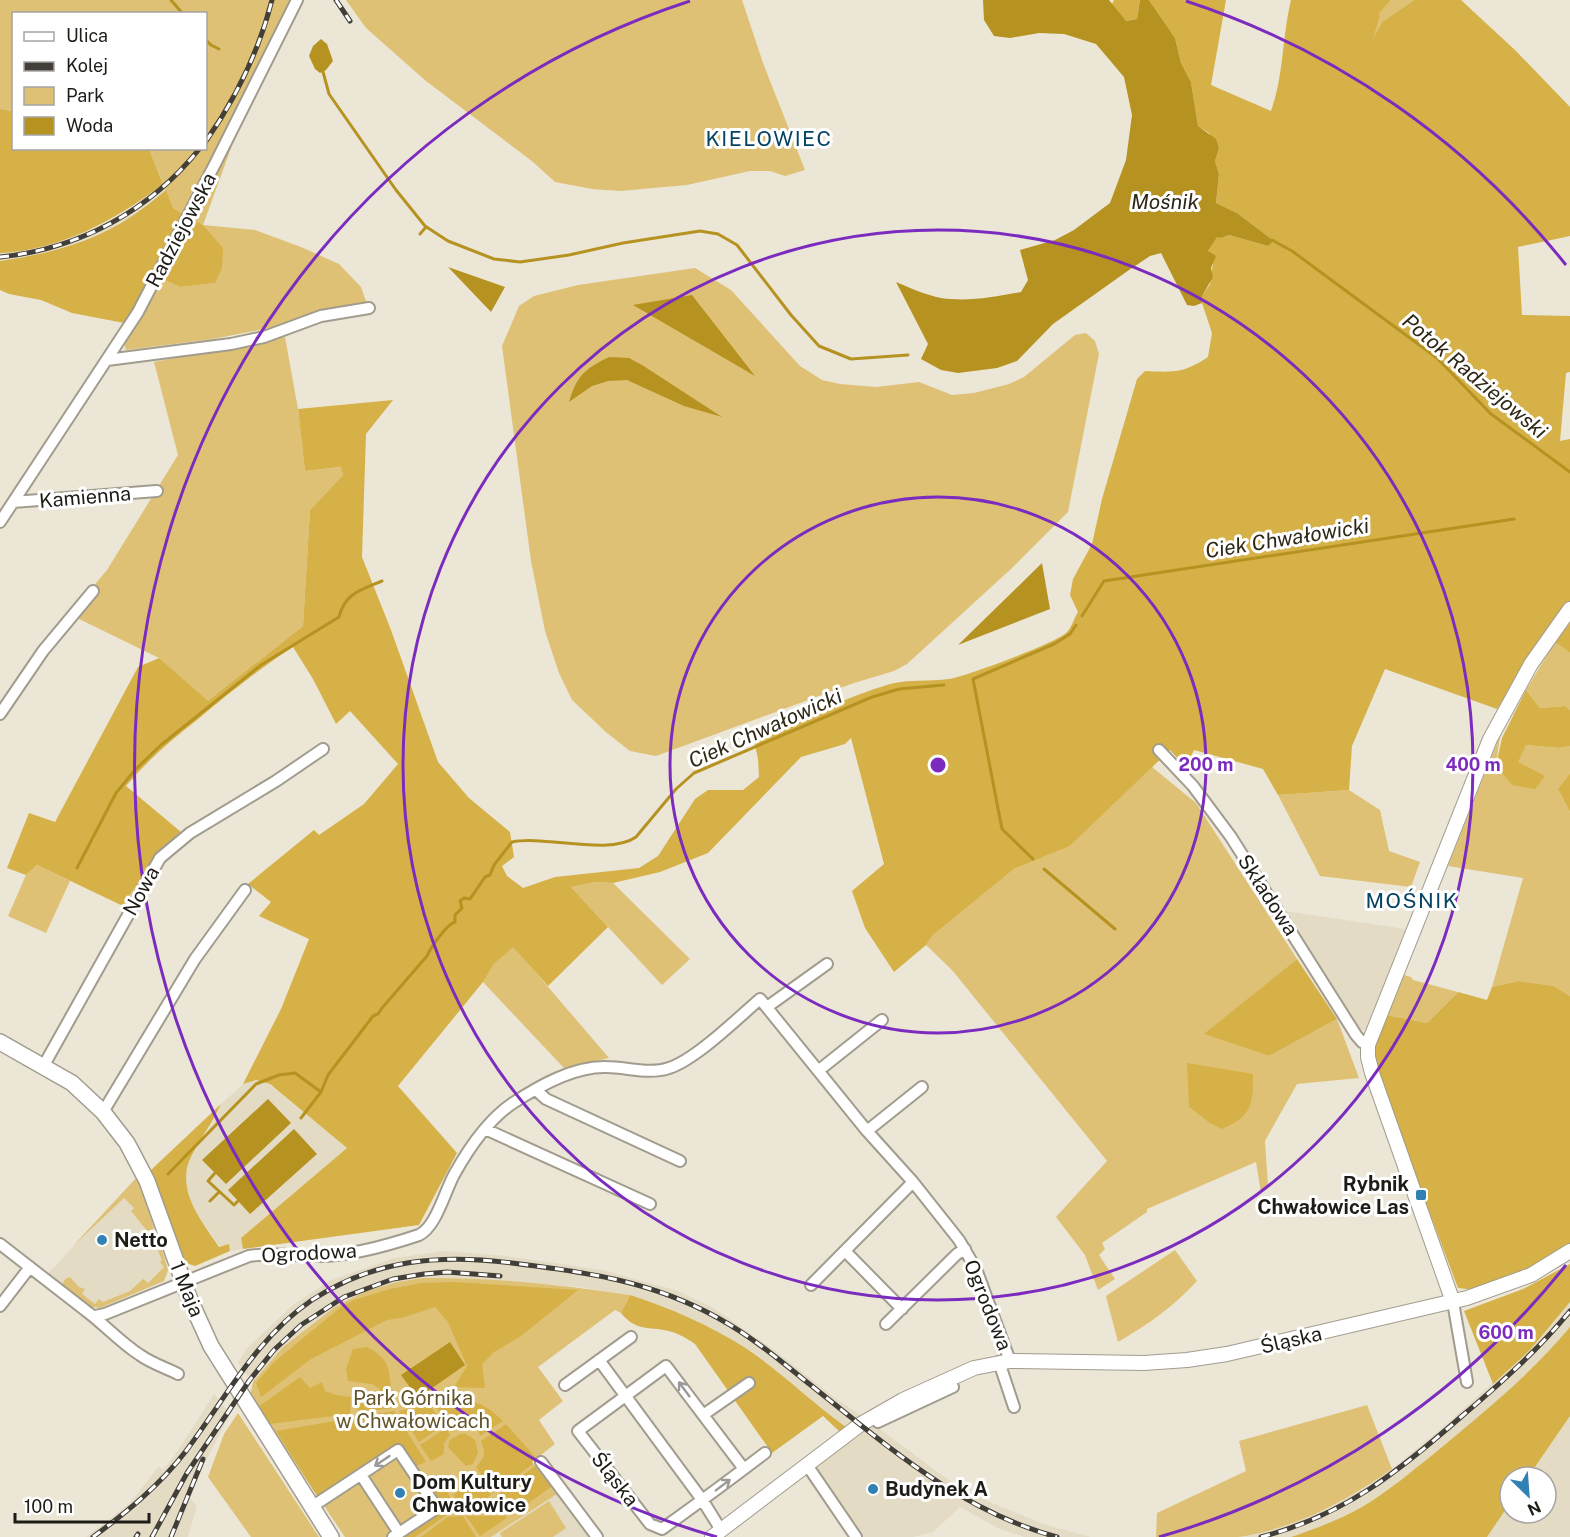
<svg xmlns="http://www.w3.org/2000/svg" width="1570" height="1537" font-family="'Public Sans',sans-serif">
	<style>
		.built { fill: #e4dbc5 }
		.green { fill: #dec174 }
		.forest { fill: #d5b148 }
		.water { fill: #b69221 }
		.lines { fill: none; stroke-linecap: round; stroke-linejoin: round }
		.stream { stroke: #b69221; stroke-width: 3 }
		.minor-casing { stroke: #a19c8d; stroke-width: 14 }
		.tertiary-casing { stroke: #a19c8d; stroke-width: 16 }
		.secondary-casing { stroke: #a19c8d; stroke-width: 18 }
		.minor { stroke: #fff; stroke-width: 10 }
		.tertiary { stroke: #fff; stroke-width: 14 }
		.secondary { stroke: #fff; stroke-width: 15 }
		.rail-casing { stroke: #423f38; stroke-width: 5 }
		.rail { stroke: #fff; stroke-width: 3; stroke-dasharray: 9; stroke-linecap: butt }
		.oneway { stroke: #9a9996 }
		.ring { fill: none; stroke: #7b2cbf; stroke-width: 3 }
		.poi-dot { fill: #3182b3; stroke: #fff; stroke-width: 2 }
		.labels { text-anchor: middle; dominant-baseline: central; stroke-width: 6; stroke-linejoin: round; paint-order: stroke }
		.street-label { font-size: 20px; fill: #1e1c16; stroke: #fff }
		.poi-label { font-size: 20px; font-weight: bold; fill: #1e1c16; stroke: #fff; text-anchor: start }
		.park-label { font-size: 20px; fill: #625329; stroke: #fff }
		.neighbourhood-label { font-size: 21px; letter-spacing: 1.5px; fill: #064464; stroke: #fff }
		.water-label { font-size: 21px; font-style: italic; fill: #2f2816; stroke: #fff }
		.centre { fill: #7b2cbf; stroke: #fff; stroke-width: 3 }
		.ring-label { font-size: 18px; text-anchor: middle; font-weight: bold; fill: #7b2cbf; stroke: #fff; stroke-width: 6; stroke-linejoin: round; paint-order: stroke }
	</style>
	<rect width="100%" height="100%" fill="#ece6d7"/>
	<path class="built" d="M210,143l-14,18 -18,20 -47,35 -25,15 -33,13 -46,14 -27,3v-8l55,-10 41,-15 38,-22 29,-22z
		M1285,911l121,18 -40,101h-7z
		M256,1080l13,4 78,64 -106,90 2,11 -13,2 -1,-7 -9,3 -26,-37 -7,-17 -2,-14 6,-23 24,-37 6,-15 22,-20z
		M138,1176l30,94 -4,11 -65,26 -34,-17 -17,-16z
		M445,1251l62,5 95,14 73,20 37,17 65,45 58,46 27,18 -16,11 -102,-80 -47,-25 -35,-16 -32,-11 -59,-9 -114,-8h-35l-25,4 -114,65 -30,35 -15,-19 9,-15 46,-43 36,-24 65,-23z
		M1570,1302v25l-14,17 -61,60 -100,81 -32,21 -36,19 -36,12h-53l43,-11 49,-19 33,-18 29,-20 51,-42 87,-77z
		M214,1394l16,20 -37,72 -3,12 7,8 -9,31h-102l43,-33 30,-38 4,4 12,-15z
		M1570,1416v121h-83l23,-34v10h36v-36h-18z
		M873,1424l77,57 35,19 61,25 45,12h-67l-24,-8 -40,-22 -27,25 -20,5h-53l-12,-24 -36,-47z
		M557,1494l32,43h-98z"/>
	<path class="green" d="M0,0h303l-65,129 -35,96 52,5 46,17 38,17 22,23 6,17 -15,1 -56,14 -17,7 -66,13 -87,11 -2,-7 9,-15 -9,-5 29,-48 27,12 35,-4 -12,-58 -30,-17 -24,-59 57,-1v-134h-192l-1,97 -13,-2z
		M346,0h396l21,63 42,107 -20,6 -15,-5h-20l-63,14 -67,6 -28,-2 -37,-7 -22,-20 -107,-81 -60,-53z
		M1391,0h23l-32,22 -11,23 9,-28 -1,-3z
		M695,268l36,22 69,76 22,14 18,4 36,3 43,-5 33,13 22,-2 35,-9 15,-7 51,-42 11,-2 9,8 4,13 -31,158 -56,56 -105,96 -13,7 -40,12 -198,73 -26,-5 -23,-18 -35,-33 -13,-27 -14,-42 -14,-70 -29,-215 17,-40 15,-10 44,-11z
		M285,337l13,72 7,62 37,-4 1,8 -33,35 -7,116 -96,76 -48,-44 -84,-41 16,-28 16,-19 71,-115 -24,-93z
		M1555,642l15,11v57l-6,-4 -24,2 -14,-18z
		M1500,736l-4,30 18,-1 12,-20 33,3 11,-2v27l-12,16 12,23v184l-16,-10 -35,-5 -27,6 31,-109 -75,-12z
		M1152,767l44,36 101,156 -92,75 64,22 68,-37 22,59 -62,6 -32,57 3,45 -7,7 -5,-31 -109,47v3l-45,31 3,6 -6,6 16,24 -17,11 -13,-35 -29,-38 51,-56 -155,-191 -26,-25 6,-9 82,-67 56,-23z
		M1349,790l31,20 9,41 31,11 -9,25 -91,-11 -42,-81z
		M37,865l33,16 -24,52 -38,-17 18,-41z
		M595,882l18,1 77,76 -28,26 -91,-98z
		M513,946l96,112 -45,10 -81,-86 11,-18z
		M1398,973l13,4 2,3 45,12 -31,31 -41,-8z
		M138,1176l16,52 -6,4 -17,-21 3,-3 -10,-10 -51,48z
		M162,1250l6,20 -4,11 -64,27 -7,-1 -32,-20 4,-8 5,-2 9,10 6,2 -3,5 13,10 4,-5 4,3 27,-11 13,-12 5,4 16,-16 -4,-5 2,-2 -4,-9z
		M1175,1250l22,31c-24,26 -48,43 -79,61l-12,-46z
		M422,1278c69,-1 140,7 208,17l-9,18 -6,-3 -77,57 25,34 -24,19 16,24 -23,18 25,32 -66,43h-146l-95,-141 3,-14 30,-35 52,-40 29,-15 33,-10z
		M1367,1405l25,64c-45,32 -98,60 -154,68 -25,0 -56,0 -82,0l1,-24 89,-42 -7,-30z
		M238,1413l81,124h-68l-43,-60 16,-43z
		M549,1501l17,27 -13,9h-51l-2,-4z"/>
	<path class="forest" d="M1114,0h26l-3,19 -12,2 -13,-17z
		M1149,0h77l-15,85 60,26c13,-36 11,-74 20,-111h100l-12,14 1,3 -7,22 9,-17 32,-22h47l54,50 55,57v129l-52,11 4,68 48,1v56l-4,1 -6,68 10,-2v162l-73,108 -112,-40 -33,77 -3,44 -71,5 -15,-26 -69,-19 -8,17 -16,-17 -100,96 -56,23 -82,67 -6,9 -32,27 -29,-44 -13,-37 32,-27 -33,-126 -6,6 -44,13 -93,96 -48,19 -47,11 -18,-1 -24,5 37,40 -60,59 -35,-39 -19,17 -11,18 -85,104 59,67 -38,72 -176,24 -2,-11 106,-90 -77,-64 -14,-4 -13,4 38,-75 28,-70 -50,-23 12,-14 -23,-18 66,-54 5,5 45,-31 34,-40 -48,-53 -14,13 -23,-45 -20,-32c-34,22 -65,47 -96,73 -27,21 -49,40 -71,66l55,46 -24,22 -34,52 -86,-41 -11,10 -19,-7 22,-55 26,9 83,-155 21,-9 49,43 95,-75 7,-116 33,-35 -2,-8 -36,4 -7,-62 95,-9 -27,34 -4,123 29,73 47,132 31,36 41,34 4,25 -12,9 5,10 16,12 32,-11 84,-9 19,-12 37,-57 13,-9h35l16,-13 -1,-18 -4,-19c44,-19 89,-42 136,-56 19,-5 39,-2 59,-5 15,-2 110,-37 118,-47 5,-5 7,-14 11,-20l-8,-17 3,-16 19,-35 10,-45 35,-120 8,-8c29,1 37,3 63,-14l4,-24 -10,-30v-7l8,-12 3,-21 -5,-12 9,-15 4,2 8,-3 39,11 6,-5 -37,-28 -21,-10 3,-29 -4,-13 4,-12 -10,-16 -11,-7 -7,-44 -10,-19 -6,-25z
		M0,109l13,2 1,37 135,1 14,35c-47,36 -102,66 -163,69z
		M166,190l7,18 30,17 20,23 -1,20 -7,15 -35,4 -27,-12 -29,48 -52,-10 -31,-13 -32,-6 -9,-4v-29c45,-6 94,-19 132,-45 12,-8 23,-17 34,-26z
		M1570,623v30l-15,-11z
		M1526,690l14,18 25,-2 5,4v36l-11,2 -33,-3 -8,17 27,14 -10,13 -23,-4 -16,-19 6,-28z
		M1570,773v39l-12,-23z
		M1297,959l40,60 -68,37 -65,-22z
		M1519,981l35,5 16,10v248l-48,30 -47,16 -17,-2 -67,-178 -18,-58 13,-37 41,8 31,-31 29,8 5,-13z
		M1187,1063l66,11c0,31 -1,42 -31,55l-12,-6 -21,-16z
		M221,1104c-8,18 -19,32 -28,49 -20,35 8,67 26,94l10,-3 1,7 -35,15 -9,-3 -35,-93z
		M1570,1264v38l-40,48 -37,34 -29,-73 59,-22z
		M454,1282l124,8 -57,46 -27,16 -12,12 3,24 -31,-1 13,-21 -19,-44 -13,-15 -34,11 -14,2 -76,39 -50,38 -5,-14 18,-21 67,-55 13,-7 36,-11 31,-6z
		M630,1295c40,13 79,30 114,52 36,24 67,55 102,80l-7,4 -16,-15 -51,37 -77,-109c-10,-7 -19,-12 -31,-14 -19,-3 -29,0 -43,-17z
		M1570,1327v89l-42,61h-18v26l-23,34h-196c24,-8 48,-17 71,-30 27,-16 50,-36 74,-55 47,-39 95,-78 134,-125z
		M367,1347c21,11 22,19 24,41 0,7 2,13 1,20l-31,4 -7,-6 24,-8 2,-9 -8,-5 -24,-3 -2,-12 7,-20z
		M300,1377l10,11 12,-6 3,9 11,4 15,2 -1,17 -81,10 -11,-17z
		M466,1401c15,1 26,9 37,20l-23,15 -5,-15 -5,-3 -15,-1 -2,5 4,8 -5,2 -18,-28z
		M430,1405l14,20 -25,17 -20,-31z
		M394,1411l32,51 -13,5 -13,-19 -81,51 -43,-68z
		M506,1424l30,34 -4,4 1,2 -40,29 -17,-26c9,-10 10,-14 5,-26z
		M446,1428l4,7 -6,8v11l-13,7 -11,-16z
		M460,1434h6l9,6 3,12 -5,12 -7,2 -18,-19 2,-7z
		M535,1466l16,21 -41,29 -14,-20z
		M479,1479l12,16 -24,18h-3l-11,-18z
		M443,1486l18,27 -15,2 -31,22h-16l40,-28 -10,-16 8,-6z
		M493,1498l11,15h-32z
		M463,1516l13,21h-55l27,-20z
		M466,1516h39l2,2 -27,18z"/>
	<path class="water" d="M983,0h126l17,21 11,-2 3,-19h9l26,38 6,25 10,19 7,44 18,13 3,10 -4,12 4,13 -3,29 21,10 37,28 -6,5 -39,-11 -8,3 -4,-1 -9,14 8,5 -5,12 2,9 -11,19v7l-8,3 -7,-1 -26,-52 -11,3 -21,14 -76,54 -36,37 -20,7 -39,5 -17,-3 -20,-11 7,-15 -32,-62c14,6 30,13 45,16 27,4 53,-1 80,-6l7,-12 -8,-30 35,-10 19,-10 36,-27 16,-43 6,-45 -8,-38 -28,-33 -32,-10 -25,-1 -29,5 -16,-2 -10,-16z
		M321,39l6,5 6,17 -7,9 -6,3 -5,-4 -6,-13 4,-10z
		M448,267l57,20 -14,25z
		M692,295l63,81 -122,-71z
		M609,357l20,1 13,7 80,52 -38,-11 -57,-26 -19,1 -16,5 -23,16c8,-26 15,-33 40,-45z
		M1042,563l8,46 -92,36z
		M268,1099l23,24 -65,61 -24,-24z
		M294,1129l23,25 -67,60 -22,-24z
		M450,1342l15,23 -47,33 -17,-23z"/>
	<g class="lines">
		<path class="stream" d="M171,0l12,14
			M206,40l5,5 8,4
			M322,68l7,26 67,96 29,36 23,15 46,18 26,3 49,-7 54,-12 77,-12 18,3 19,11 54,70 28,31 32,13 57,-4
			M420,234l6,-7
			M1272,240l20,11 145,107 54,56 79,58
			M1082,616l22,-35 410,-62
			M1033,859l-31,-30 -29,-150 81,-35 16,-10 6,-9
			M77,868l39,-75 19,-23 26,-25 100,-80 78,-48c6,-24 22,-27 43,-36
			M1044,869l71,60
			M301,1118l20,-26 7,-17 45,-59 5,-2 4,-6 45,-52c4,-9 19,-31 28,-34v-7l7,-7 -2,-7 4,-3 6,1 15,-22 5,-2 4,-10 18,-23c32,-7 97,14 124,-5l40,-48 18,-16 178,-76 27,-8 45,-4
			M215,1173l-7,8 26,24 4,-4
			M168,1174l88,-90 23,-9 16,-2 26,19
			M210,1201l9,-9"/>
		<defs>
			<path id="minor" d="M107,360l124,-16 33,-7 57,-21 48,-8
				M13,502l144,-11
				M0,522l138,-210 78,-150 81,-162
				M0,714l43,-63 50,-60
				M1159,750l34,36 38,51 125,198 6,7 6,3
				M767,1007l60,-43
				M44,1065l116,-207 30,-25 86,-52 47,-32
				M818,1071l64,-51
				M536,1090l10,9 134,62
				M103,1112l92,-153 50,-69
				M485,1129l165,75
				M867,1131l55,-44
				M0,1244l85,66c19,14 35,32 55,45 11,8 26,13 38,19
				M845,1251l57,58
				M811,1285l102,-103
				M1453,1302l14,80
				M0,1306l30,-39
				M95,1316l10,-2 144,-58c24,-4 46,0 70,0 32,0 70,-11 100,-21 18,-9 26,-45 36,-62 14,-25 34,-54 58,-70 26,-17 61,-37 93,-36 21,0 43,8 63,1 26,-8 69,-50 91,-69l107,132 46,51 46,58 17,29 34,92
				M886,1324l71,-70 8,-5
				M599,1360l104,141 18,29
				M999,1362l15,45
				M565,1385l66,-48
				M703,1415l46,-32
				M875,1415l3,7 75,-35
				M541,1462l56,75
				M807,1465l49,72
				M744,1469l-78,-103 -88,65 72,93 12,5c35,-25 69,-50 103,-76
				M361,1475l38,58
				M313,1506l85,-56 39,58 -44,29"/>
			<path id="tertiary" d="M1453,1302l-81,-229 -4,-16v-12l122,-306 41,-75 39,-55
				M712,1537l149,-113 42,-24 71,-32 36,-7 134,2 43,-3 40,-6 240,-56 64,-23 39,-24"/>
			<path id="secondary" d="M0,1042l72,41 31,29 24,31 20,38 43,119 21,46 120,191"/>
		</defs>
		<use href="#minor" class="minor-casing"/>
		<use href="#tertiary" class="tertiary-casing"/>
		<use href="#secondary" class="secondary-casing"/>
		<use href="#minor" class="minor"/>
		<use href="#tertiary" class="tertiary"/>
		<use href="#secondary" class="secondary"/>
		<defs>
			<path id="rail" d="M336,0l14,21
				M206,141c30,-43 53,-90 66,-141
				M0,257c79,-8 150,-46 200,-109
				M93,1537c34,-25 67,-52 93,-86 40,-53 70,-113 126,-151 63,-41 128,-46 200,-37 74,9 140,18 206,55 31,17 58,39 85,61 80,63 154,131 254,158
				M136,1537l2,-3
				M152,1537l35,-64 62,-92 25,-31 27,-25 43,-28 49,-18 31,-5 23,-2 53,4
				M171,1537l32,-78
				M1261,1537c84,-22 137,-65 201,-121 39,-33 76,-66 108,-105"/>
		</defs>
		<use href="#rail" class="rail-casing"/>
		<use href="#rail" class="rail"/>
	</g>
	<defs><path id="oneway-shaft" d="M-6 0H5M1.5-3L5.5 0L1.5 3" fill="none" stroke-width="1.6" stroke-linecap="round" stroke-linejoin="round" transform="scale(1.5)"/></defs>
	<g class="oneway">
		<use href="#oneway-shaft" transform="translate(684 1389) rotate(-127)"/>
		<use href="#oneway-shaft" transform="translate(382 1461) rotate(146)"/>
		<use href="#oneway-shaft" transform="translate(723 1485) rotate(-37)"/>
	</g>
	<g class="ring">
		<circle cx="938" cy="765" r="268"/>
		<circle cx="938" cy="765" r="535"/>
		<path d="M1566 1265A803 803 0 0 1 1159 1537M717 1537A803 803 0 0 1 690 1M1186 1A803 803 0 0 1 1566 265"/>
	</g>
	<g class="poi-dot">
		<rect x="1415" y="1189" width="12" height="12" rx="3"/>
		<circle cx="102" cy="1240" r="6"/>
		<circle cx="873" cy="1489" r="6"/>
		<circle cx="400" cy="1493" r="6"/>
	</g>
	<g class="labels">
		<g class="street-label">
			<text transform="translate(181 230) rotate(-62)">Radziejowska</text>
			<text transform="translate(85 497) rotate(-5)">Kamienna</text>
			<text transform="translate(141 891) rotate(-61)">Nowa</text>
			<text transform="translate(1268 895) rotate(57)">Składowa</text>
			<text transform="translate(309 1253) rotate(-3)">Ogrodowa</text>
			<text transform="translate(187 1289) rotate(68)">1 Maja</text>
			<text transform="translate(988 1305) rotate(68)">Ogrodowa</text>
			<text transform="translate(1291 1340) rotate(-13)">Śląska</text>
			<text transform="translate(615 1479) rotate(52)">Śląska</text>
		</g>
		<g class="poi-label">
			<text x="1409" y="1184" text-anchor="end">Rybnik<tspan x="1409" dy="23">Chwałowice Las</tspan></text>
			<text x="114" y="1240">Netto</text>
			<text x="412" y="1482">Dom Kultury<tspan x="412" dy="23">Chwałowice</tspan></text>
			<text x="885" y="1489">Budynek A</text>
		</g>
		<g class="park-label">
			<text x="413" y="1398">Park Górnika<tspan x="413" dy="23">w Chwałowicach</tspan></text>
		</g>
		<g class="neighbourhood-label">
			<text x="769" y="138">KIELOWIEC</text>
			<text x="1412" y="900">MOŚNIK</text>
		</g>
		<g class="water-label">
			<text x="1165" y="201">Mośnik</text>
			<text transform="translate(1475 376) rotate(40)">Potok Radziejowski</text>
			<text transform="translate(1287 538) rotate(-9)">Ciek Chwałowicki</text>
			<text transform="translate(765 728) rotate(-24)">Ciek Chwałowicki</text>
		</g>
	</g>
	<circle cx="938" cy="765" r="9" class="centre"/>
	<g class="ring-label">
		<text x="1206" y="771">200 m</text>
		<text x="1473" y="771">400 m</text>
		<text x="1506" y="1339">600 m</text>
	</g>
	<rect x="12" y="12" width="195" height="138" fill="#ffffff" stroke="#a5a4a2" stroke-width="1.5"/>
	<rect x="24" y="32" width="30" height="9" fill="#ffffff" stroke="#a5a4a2" stroke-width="1.5"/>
	<text x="66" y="42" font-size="18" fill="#1e1c16">Ulica</text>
	<rect x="24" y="62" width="30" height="9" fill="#423f38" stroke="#a5a4a2" stroke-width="1.5"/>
	<text x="66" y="72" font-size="18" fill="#1e1c16">Kolej</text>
	<rect x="24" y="87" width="30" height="18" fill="#dec174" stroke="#a5a4a2" stroke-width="1.5"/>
	<text x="66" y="102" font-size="18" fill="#1e1c16">Park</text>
	<rect x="24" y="117" width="30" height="18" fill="#b69221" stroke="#a5a4a2" stroke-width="1.5"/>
	<text x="66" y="132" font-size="18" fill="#1e1c16">Woda</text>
	<g transform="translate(1528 1495) rotate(155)"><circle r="28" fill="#ffffff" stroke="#a5a4a2" stroke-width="1.5"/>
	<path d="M0-4.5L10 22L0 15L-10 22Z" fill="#3182b3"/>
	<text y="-9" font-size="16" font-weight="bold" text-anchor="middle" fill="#1e1c16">N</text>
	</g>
	<path d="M15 1513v9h134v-9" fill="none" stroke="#1e1c16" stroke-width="3"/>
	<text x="24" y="1513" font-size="18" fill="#1e1c16" stroke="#ffffff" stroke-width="4.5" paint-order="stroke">100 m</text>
</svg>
